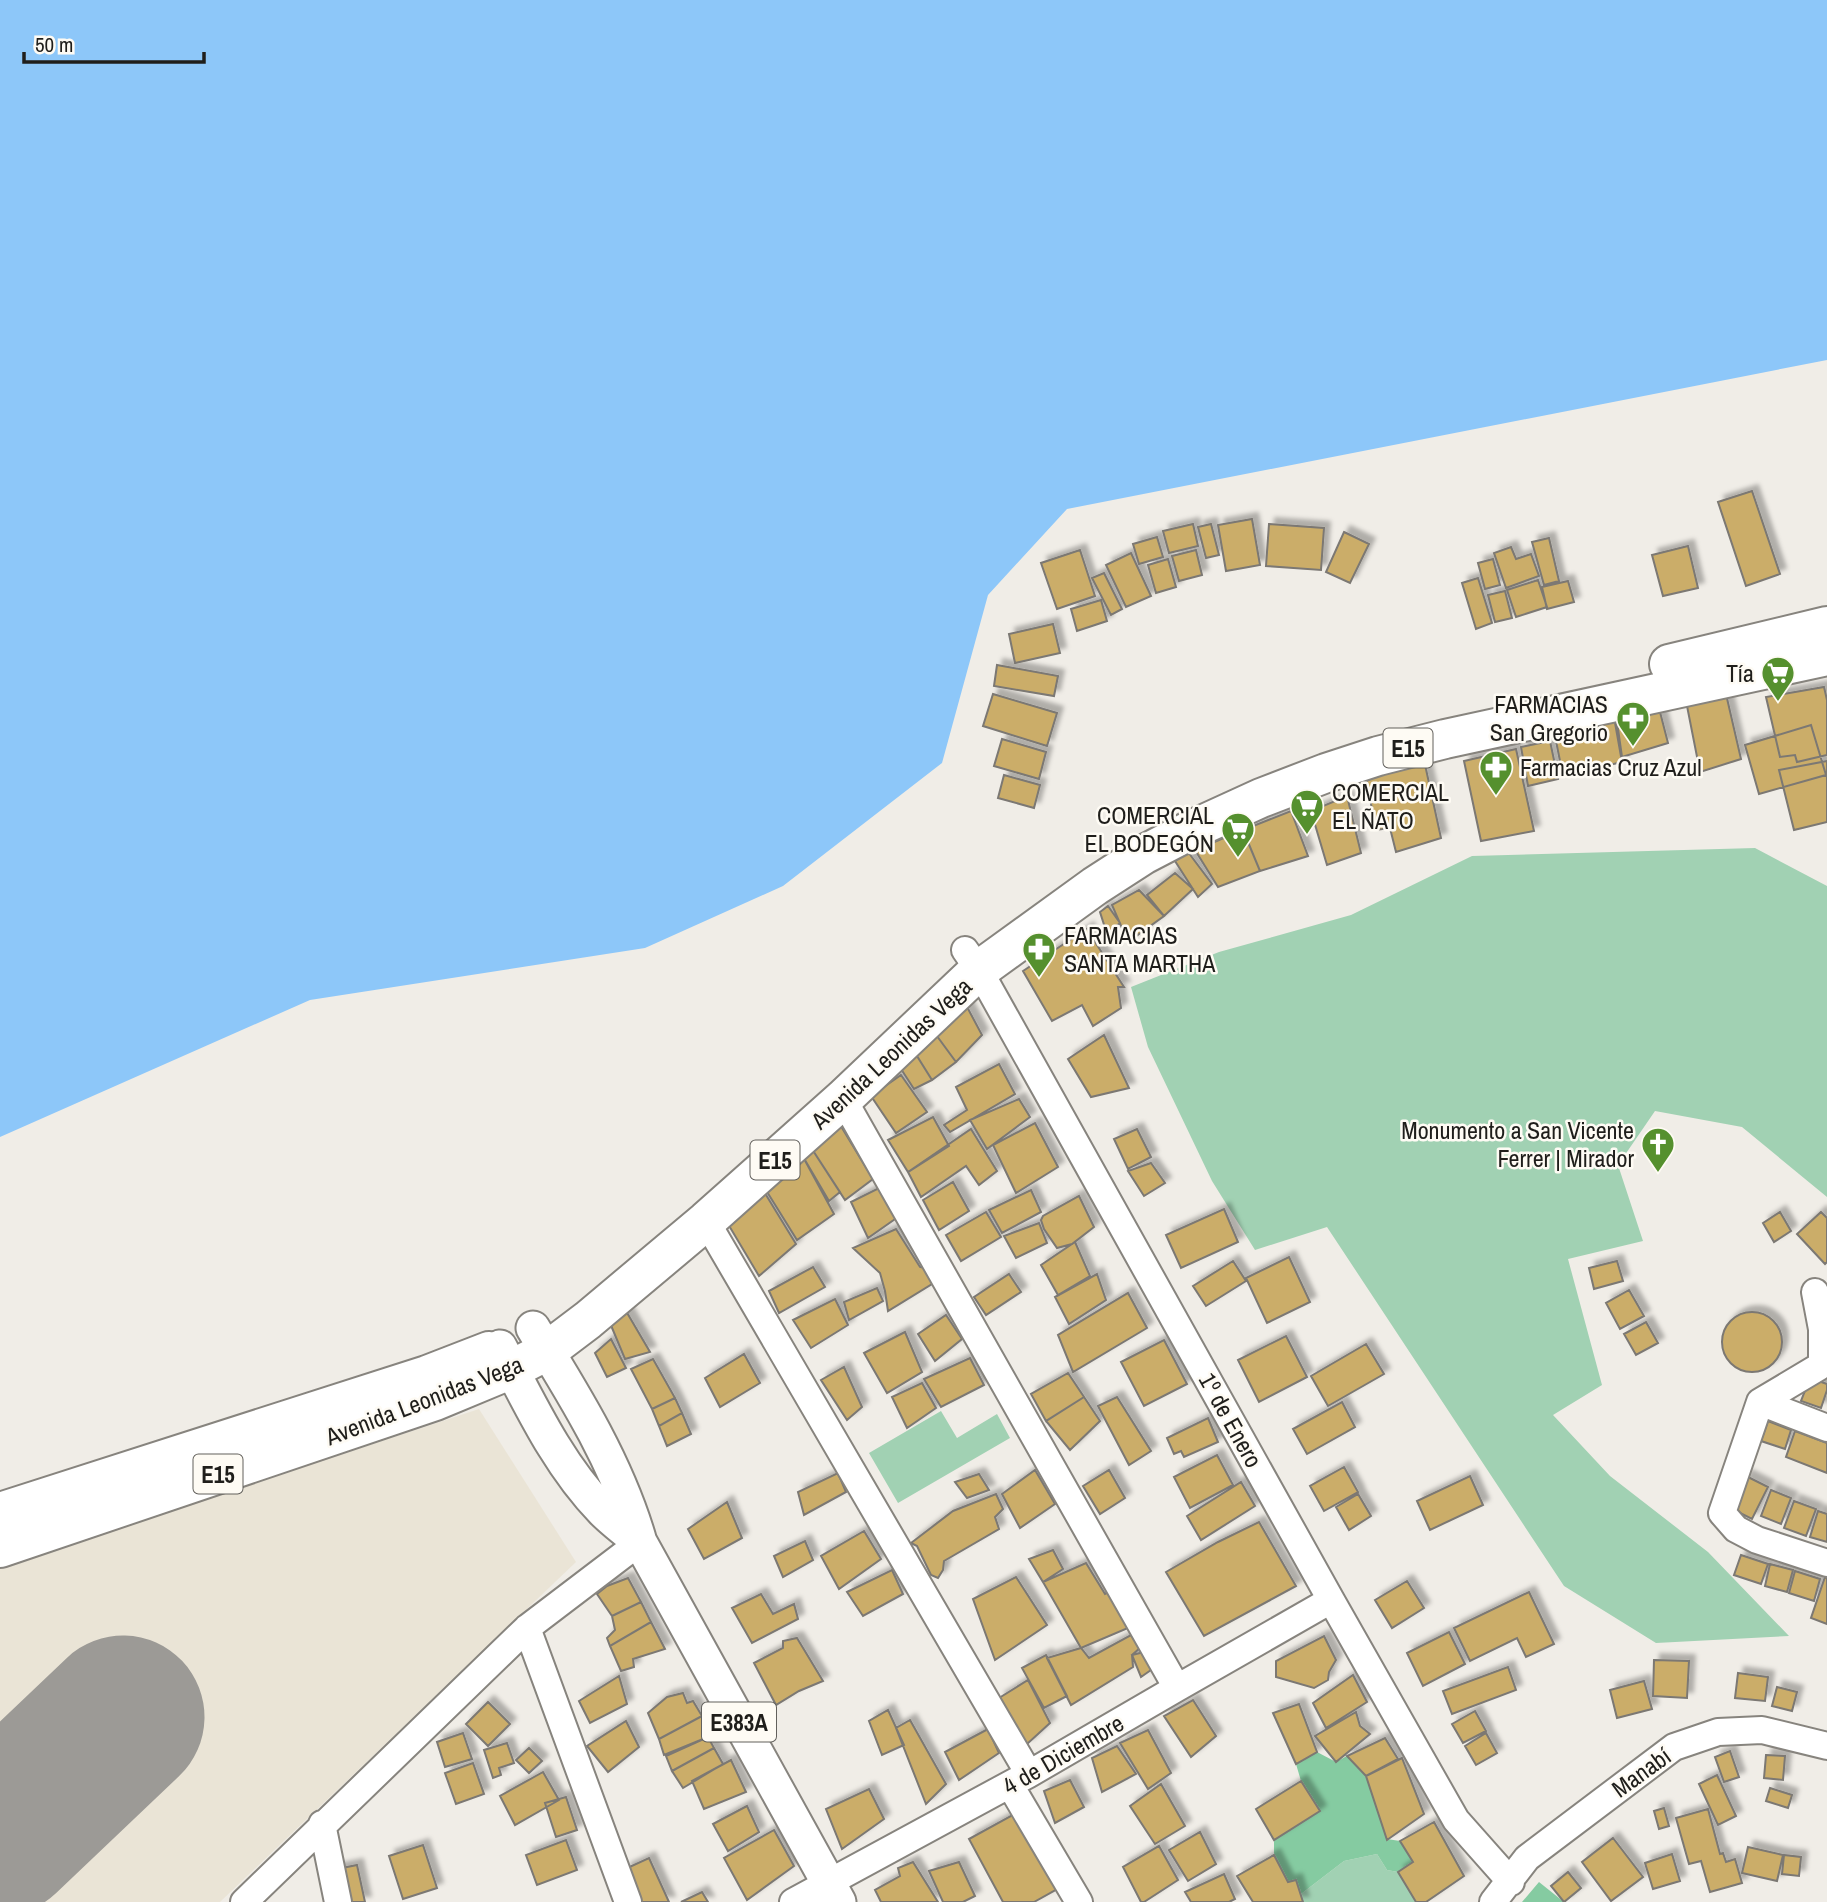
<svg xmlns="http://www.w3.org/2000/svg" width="1827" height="1902" font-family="'Archivo Narrow',sans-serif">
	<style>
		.built { fill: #eae4d6 }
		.green { fill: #a1d1b3 }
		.forest { fill: #85cba1 }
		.water { fill: #8dc7f9 }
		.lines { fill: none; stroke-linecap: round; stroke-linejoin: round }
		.runway { stroke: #9c9a96; stroke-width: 163 }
		.building { fill: #cbad69; stroke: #7b7873; stroke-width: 2; filter: url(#shadow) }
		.minor-casing { stroke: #87847e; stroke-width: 30 }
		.major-casing { stroke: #87847e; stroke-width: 37 }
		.highway-casing { stroke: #87847e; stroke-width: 42 }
		.minor { stroke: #fff; stroke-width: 26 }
		.major { stroke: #fff; stroke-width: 33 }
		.highway { stroke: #fff; stroke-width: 38 }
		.labels { text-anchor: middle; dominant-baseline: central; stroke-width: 5; stroke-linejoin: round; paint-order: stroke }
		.shield { fill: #fefbf4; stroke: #62605c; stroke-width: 2 }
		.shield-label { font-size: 23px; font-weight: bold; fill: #1f1e1b }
		.poi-label { font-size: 24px; fill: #1f1e1b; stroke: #fefbf4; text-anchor: end }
		.street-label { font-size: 24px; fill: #1f1e1b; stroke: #fefbf4 }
	</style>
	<defs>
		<filter id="shadow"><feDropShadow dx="6" dy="-6" stdDeviation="2" flood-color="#0004"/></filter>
	</defs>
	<rect width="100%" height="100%" fill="#f0ede7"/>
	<path class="built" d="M479,1409l97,153 -356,340h-220v-335z"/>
	<path class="green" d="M1755,848l72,38v311l-85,-70 -87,-16 -37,54 25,76 -75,18 34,126 -49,30 57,61 98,76 81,84 -133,7 -92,-57 -237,-359 -72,23 -43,-69 -64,-134 -17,-60 88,-35 132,-37 121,-59z
		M941,1411l16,27 40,-24 13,24 -112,65 -29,-50z
		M1377,1854l10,16 11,2 18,30h-113l-2,-8 43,-33z"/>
	<path class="forest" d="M1317,1752l19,10 11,-6 19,20 21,63 13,2 13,21 -15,10 -11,-2 -10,-16 -33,7 -43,33 -5,-14 -8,2 -14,-27v-15l46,-29 -19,-30 -5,-17z
		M1539,1882l25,20h3h-45z"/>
	<path class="water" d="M0,0h1827v360l-760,149 -79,86 -46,168 -159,123 -138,62 -335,52 -310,137z"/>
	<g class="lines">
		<path class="runway" d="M0,1834l123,-117"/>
	</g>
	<path class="building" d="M1752,491l28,83 -34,12 -28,-84z
		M1252,519l8,46 -34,6 -8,-46z
		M1193,524l5,22 -29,7 -6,-22z
		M1211,524l8,31 -13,3 -8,-31z
		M1269,524l55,4 -3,42 -55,-4z
		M1344,532l25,12 -19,39 -24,-11z
		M1157,537l6,20 -24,7 -6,-20z
		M1549,538l10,43 -15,4 -12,-43z
		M1688,546l10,42 -35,8 -11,-41z
		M1511,547l5,12 15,-5 8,22 -33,12 -12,-35z
		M1080,550l15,46 -38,13 -16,-46z
		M1196,550l6,25 -23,6 -7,-25z
		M1131,553l20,43 -25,11 -20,-42z
		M1168,559l8,28 -20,6 -8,-28z
		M1493,559l7,26 -15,4 -7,-26z
		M1104,573l18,36 -11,6 -19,-37z
		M1478,578l14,45 -16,6 -14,-46z
		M1538,580l9,27 -31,10 -9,-27z
		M1568,581l6,21 -27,7 -5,-22z
		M1505,591l7,27 -17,4 -7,-27z
		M1101,600l6,21 -30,10 -6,-22z
		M1053,624l7,29 -45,10 -6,-29z
		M997,665l61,11 -4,20 -60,-10z
		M1824,687l3,13v55l-30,7 -2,-7 -15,2 -14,-60z
		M993,694l64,19 -10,33 -64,-20z
		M1726,694l15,65 -41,13 -13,-66z
		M1660,712l8,31 -46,14 -5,-35z
		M1614,717l8,45 -59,14 -9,-45z
		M1811,725l15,50 -67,19 -14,-49z
		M1002,739l44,13 -7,27 -45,-13z
		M1550,741l8,38 -30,7 -7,-39z
		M1516,749l18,82 -53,10 -17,-80z
		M1424,760l17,78 -45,14 -6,-24 -14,2 -10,-52z
		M1827,761v61l-33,8 -15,-60z
		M1004,775l36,10 -6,23 -36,-10z
		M1347,796l14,57 -34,12 -16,-54z
		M1291,811l17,45 -48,15 -17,-41z
		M1243,830l17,41 -42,16 -23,-37z
		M1188,852l24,32 -14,13 -23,-36z
		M1175,873l18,16 -29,27 -17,-21z
		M1139,890l25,26 -36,26 -16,-37z
		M1108,906l12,17 -13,11 -7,-22z
		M1088,928l2,6 34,53h-6l3,21 -28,18 -11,-21 -30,16 -29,-50z
		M966,1005l16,30 -26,27 -22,-30z
		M934,1032l22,30 -24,18 -15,-24z
		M1104,1035l25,53 -38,9 -23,-38z
		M917,1056l15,24 -18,9 -13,-20z
		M999,1064l16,30 -65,38 -6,-7 23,-15 -11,-23z
		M901,1075l26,37 -31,21 -25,-37z
		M1019,1099l11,18 -43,32 -17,-29z
		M933,1117l16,29 -41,26 -20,-32z
		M839,1123l34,56 -28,21 -35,-54z
		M1035,1123l23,44 -42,26 -23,-48z
		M971,1129l26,42 -18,14 -13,-19 -45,31 -13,-25z
		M1137,1129l14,28 -23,12 -14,-30z
		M810,1146l30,46 -11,9 -27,-46z
		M802,1155l32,59 -37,26 -33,-53z
		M1151,1163l14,20 -21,13 -16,-25z
		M953,1182l16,29 -30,19 -16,-30z
		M881,1187l17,30 -30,21 -17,-36z
		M763,1190l33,54 -37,32 -31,-52z
		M1031,1190l10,22 -39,21 -13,-23z
		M1079,1196l15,31 -22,17 -15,4 -13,-19 -3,-9 2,-4z
		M1224,1209l14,33 -57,26 -15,-33z
		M986,1212l15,25 -40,24 -15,-26z
		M1780,1212l11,19 -17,11 -11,-19z
		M1821,1212l6,6v44l-2,2 -28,-30z
		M1039,1223l8,20 -31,15 -12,-22z
		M896,1229l24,38 8,2 4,15 -44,27 -3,-20 -5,-18 -27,-25z
		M1075,1242l15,34 -32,19 -17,-30z
		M1289,1257l21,45 -43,21 -21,-45z
		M1233,1261l13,20 -40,25 -13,-20z
		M1617,1261l6,20 -29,8 -5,-21z
		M813,1267l12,20 -46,26 -10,-22z
		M1009,1274l12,18 -35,23 -12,-18z
		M1097,1274l9,26 -37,24 -14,-27z
		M877,1288l6,13 -34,19 -5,-18z
		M1629,1290l15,26 -24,13 -14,-26z
		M1128,1293l19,35 -74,44 -15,-37z
		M835,1299l13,26 -37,23 -18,-28z
		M626,1311l24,41 -25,7 -15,-36z
		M1722 1342a30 30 0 1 1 60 0a30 30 0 1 1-60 0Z
		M946,1315l16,24 -27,22 -17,-27z
		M1646,1322l12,21 -22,12 -12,-21z
		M905,1332l17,40 -35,21 -23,-40z
		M1286,1336l21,41 -48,25 -21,-42z
		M611,1339l15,29 -19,9 -12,-24z
		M1164,1340l23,44 -43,22 -23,-44z
		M1366,1344l18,30 -56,32 -17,-30z
		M744,1354l16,29 -40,24 -15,-29z
		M970,1358l14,27 -43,22 -17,-28z
		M653,1359l22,39 -23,11 -21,-40z
		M844,1367l18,40 -15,13 -26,-40z
		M1068,1373l16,24 -38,24 -15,-27z
		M1810,1378l17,6v6l-6,18 -20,-7z
		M922,1383l14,25 -29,20 -15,-31z
		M1084,1397l16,24 -30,29 -24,-29z
		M1117,1397l34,54 -22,14 -31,-59z
		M675,1398l7,15 -23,13 -7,-17z
		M1342,1402l13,25 -48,27 -14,-25z
		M682,1413l9,21 -24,12 -8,-20z
		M1208,1418l10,24 -34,15 -3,-6 -7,3 -7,-16z
		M1768,1421l23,9 -6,19 -24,-8z
		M1795,1431l32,12v30l-41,-16z
		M1217,1455l16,30 -43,23 -16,-31z
		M1344,1467l14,25 -34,19 -14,-25z
		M1035,1470l20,34 -35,24 -18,-34z
		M1109,1470l16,28 -25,16 -17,-28z
		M838,1473l8,19 -42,23 -6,-23z
		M979,1474l10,16 -22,8 -12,-16z
		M1470,1476l13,29 -53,25 -13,-29z
		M1746,1476l22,11 -16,32 -22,-11z
		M1241,1482l14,24 -54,34 -14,-24z
		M1771,1490l20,8 -10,26 -20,-8z
		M996,1494l7,15 -8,8 4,12 -55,32 -1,9 -5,8 -7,-3 -14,-29 -6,-3 42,-32z
		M1358,1494l13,22 -22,14 -13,-23z
		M1794,1501l22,8 -10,27 -22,-8z
		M727,1502l15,36 -38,21 -16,-30z
		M1818,1511l9,3v28l-17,-5z
		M1259,1522l37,64 -92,50 -38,-64 52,-30z
		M864,1531l17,28 -42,30 -18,-33z
		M805,1541l8,19 -30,17 -9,-21z
		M1053,1550l10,19 -20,13 -14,-23z
		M1741,1555l27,9 -7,20 -27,-9z
		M1086,1563l19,31 8,-4 15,38 -47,20 -38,-66z
		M1770,1564l23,6 -6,22 -22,-6z
		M892,1570l11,24 -40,22 -16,-24z
		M1795,1571l25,8 -6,22 -25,-8z
		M1016,1577l31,48 -52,35 -22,-61z
		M1825,1577l2,1v46l-16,-6z
		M628,1578l13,24 -29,14 -15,-22 10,-8z
		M1407,1581l17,27 -32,20 -17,-28z
		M1529,1592l25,52 -28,13 -9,-19 -47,23 -16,-33z
		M761,1594l12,20 21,-10 4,15 -46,24 -20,-35z
		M641,1602l10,20 -41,24 -3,-8 8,-8 -3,-14z
		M651,1622l14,27 -32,10 1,8 -13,4 -11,-25z
		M1449,1632l16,32 -42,22 -16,-33z
		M1131,1635l9,13 -8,7 1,12 -62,38 -24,-47 34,-10 8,10z
		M1324,1636l12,24 -7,12 -1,8 -14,8 -38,-11v-16z
		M797,1638l26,43 -24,10 -23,14 -22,-42 29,-15v-7z
		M1144,1652l7,18 -10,7 -9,-22z
		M1046,1655l21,41 -23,12 -22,-40z
		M1654,1660l35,1 -2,37 -34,-2z
		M1508,1667l8,23 -64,24 -9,-23z
		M1738,1673l30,4 -3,24 -30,-3z
		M1353,1675l14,27 -41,26 -13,-25z
		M619,1676l8,28 -37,19 -11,-22z
		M1028,1680l22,43 -24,22 -27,-47z
		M1644,1681l8,28 -35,9 -7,-28z
		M1777,1687l20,5 -5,19 -20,-5z
		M683,1693l4,10 6,-2 9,15 -43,23 -11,-26 19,-16z
		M1193,1700l23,36 -25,21 -27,-41z
		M488,1702l22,22 -22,22 -22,-22z
		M1299,1704l18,48 -21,12 -23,-51z
		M888,1710l16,35 -22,10 -13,-34z
		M1475,1711l11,20 -23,12 -11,-19z
		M1356,1712l4,14 10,8 -34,28 -21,-26z
		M702,1716l6,21 -44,18 -5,-16z
		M910,1720l36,64 -20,20 -30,-76z
		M626,1721l13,26 -31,25 -21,-26z
		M988,1729l11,24 -40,27 -14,-28z
		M1148,1730l23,43 -23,16 -28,-46z
		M463,1733l9,26 -27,8 -8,-25z
		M1486,1733l11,20 -21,12 -11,-19z
		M708,1737l6,11 -42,23 -6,-15z
		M1385,1738l13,21 -32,17 -19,-20z
		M507,1743l7,20 -15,5 2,7 -8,3 -9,-28z
		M1117,1746l19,28 -34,18 -10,-34z
		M529,1748l13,13 -13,12 -13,-13z
		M714,1748l9,16 -40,24 -11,-17z
		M1730,1751l9,26 -15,5 -9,-25z
		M1766,1755l19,1 -2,24 -19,-2z
		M1402,1758l22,56 -37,26 -21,-64z
		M731,1760l15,32 -42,17 -12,-28z
		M473,1763l11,31 -28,10 -11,-31z
		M543,1772l16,28 -44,25 -15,-29z
		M1717,1775l19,41 -18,9 -19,-41z
		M1070,1780l14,27 -29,16 -11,-32z
		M1301,1781l19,30 -46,29 -18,-31z
		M1161,1784l24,42 -30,18 -25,-38z
		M1770,1788l22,7 -4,13 -22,-7z
		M869,1789l15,30 -42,30 -16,-40z
		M566,1797l11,33 -21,7 -11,-34z
		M747,1806l12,26 -31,19 -15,-27z
		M1664,1808l5,18 -10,3 -5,-18z
		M1708,1809l12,45 3,-1 3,9 9,-3 7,24 -32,9 -9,-31 -12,3 -13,-46z
		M1018,1812l41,76 -25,14h-31l-34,-63z
		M1434,1822l30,54 -38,26h-10l-18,-30 15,-10 -13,-21z
		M774,1830l20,36 -47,34 -23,-42z
		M1200,1832l16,32 -28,17 -19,-31z
		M1613,1838l30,39 -32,24 -29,-39z
		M566,1840l11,30 -40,15 -11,-30z
		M423,1845l14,43 -34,11 -14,-43z
		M1159,1846l19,34 -34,22h-3l-18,-35z
		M1748,1847l35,8 -6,26 -35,-8z
		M1672,1854l8,27 -27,8 -8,-26z
		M1274,1855l14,27 8,-2 7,22h-50l-16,-26z
		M1784,1855l17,2 -2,19 -17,-2z
		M649,1858l20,44h-30l-14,-33z
		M913,1862l25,40h-57l-6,-12 25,-14 -2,-8z
		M959,1862l16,34 -12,6h-20l-14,-31z
		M357,1865l8,37h-26l-7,-32z
		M1568,1872l13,16 -17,14 -13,-16z
		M1224,1874l11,25 -6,3h-38l-6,-10z
		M702,1892l6,10h-27z"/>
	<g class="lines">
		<defs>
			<path id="minor" d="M965,950l14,20 352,630 125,220 55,62
				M843,1099l334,589
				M706,1221l323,553
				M1815,1292l7,37v36
				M1822,1365l-62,37 -38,111 14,16 21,11 70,23
				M1760,1402l67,26
				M527,1628l101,274
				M1010,1785l69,117
				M322,1824l16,78
				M244,1902l283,-274 113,-86
				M793,1902l236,-128 148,-86 154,-88
				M1493,1902l34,-44 147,-111 44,-15 44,-2 65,16"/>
			<path id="major" d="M533,1328c42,68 85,137 107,214l199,360
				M500,1347c30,57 58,118 103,164 11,11 24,21 37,31"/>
			<path id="highway" d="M1669,664l158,-38
				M0,1512l427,-137 62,-24
				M0,1548l435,-147 77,-32 35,-18 41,-31 118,-99 137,-122 136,-129 116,-84 48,-31 48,-25 70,-32 65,-25 52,-17 67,-17 382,-83"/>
		</defs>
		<use href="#minor" class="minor-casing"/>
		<use href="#major" class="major-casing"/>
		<use href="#highway" class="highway-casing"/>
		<use href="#minor" class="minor"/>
		<use href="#major" class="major"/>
		<use href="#highway" class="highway"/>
	</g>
	<defs>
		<symbol id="supermarket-pin" viewBox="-11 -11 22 30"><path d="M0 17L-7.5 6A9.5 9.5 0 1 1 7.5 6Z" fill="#55902e" stroke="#fefbf4"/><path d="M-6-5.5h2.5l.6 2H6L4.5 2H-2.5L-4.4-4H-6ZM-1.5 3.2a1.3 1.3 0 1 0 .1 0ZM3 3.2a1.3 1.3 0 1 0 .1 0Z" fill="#fff"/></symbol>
		<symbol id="pharmacy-pin" viewBox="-11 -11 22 30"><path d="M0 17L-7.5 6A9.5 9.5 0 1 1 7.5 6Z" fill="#55902e" stroke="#fefbf4"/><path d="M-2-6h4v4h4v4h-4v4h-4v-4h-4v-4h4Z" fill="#fff"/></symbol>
		<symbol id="church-pin" viewBox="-11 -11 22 30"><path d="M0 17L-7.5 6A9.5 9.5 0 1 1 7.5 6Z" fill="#55902e" stroke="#fefbf4"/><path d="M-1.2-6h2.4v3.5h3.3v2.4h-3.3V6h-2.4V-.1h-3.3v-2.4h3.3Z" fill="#fff"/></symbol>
	</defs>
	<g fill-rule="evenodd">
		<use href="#supermarket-pin" x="1759" y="654" width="38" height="52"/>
		<use href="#pharmacy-pin" x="1614" y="699" width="38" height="52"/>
		<use href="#pharmacy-pin" x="1477" y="748" width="38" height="52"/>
		<use href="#supermarket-pin" x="1288" y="787" width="38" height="52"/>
		<use href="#supermarket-pin" x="1219" y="810" width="38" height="52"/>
		<use href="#pharmacy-pin" x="1020" y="930" width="38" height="52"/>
		<use href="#church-pin" x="1639" y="1125" width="38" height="52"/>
	</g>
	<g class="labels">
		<g class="shield">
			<rect x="1383.5" y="728.5" width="49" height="39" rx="5"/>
			<rect x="750.5" y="1140.5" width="49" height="39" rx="5"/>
			<rect x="193.5" y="1454.5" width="49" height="39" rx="5"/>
			<rect x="702" y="1702.5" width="74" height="39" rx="5"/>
		</g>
		<g class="shield-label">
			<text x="1408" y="748">E15</text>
			<text x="775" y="1160">E15</text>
			<text x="218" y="1474">E15</text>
			<text x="739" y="1722">E383A</text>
		</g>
		<g class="poi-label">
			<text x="1754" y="673">Tía</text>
			<text x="1608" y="704">FARMACIAS<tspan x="1608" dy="28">San Gregorio</tspan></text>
			<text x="1520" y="767" text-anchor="start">Farmacias Cruz Azul</text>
			<text x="1332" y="792" text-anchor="start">COMERCIAL<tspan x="1332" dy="28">EL ÑATO</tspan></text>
			<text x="1214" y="815">COMERCIAL<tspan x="1214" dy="28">EL BODEGÓN</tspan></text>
			<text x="1064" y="935" text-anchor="start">FARMACIAS<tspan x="1064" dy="28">SANTA MARTHA</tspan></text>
			<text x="1634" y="1130">Monumento a San Vicente<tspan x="1634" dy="28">Ferrer | Mirador</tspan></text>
		</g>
		<g class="street-label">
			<text transform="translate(891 1053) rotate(-43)">Avenida Leonidas Vega</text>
			<text transform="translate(424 1400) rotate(-21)">Avenida Leonidas Vega</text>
			<text transform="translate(1231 1420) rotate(61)">1º de Enero</text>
			<text transform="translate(1063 1754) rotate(-30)">4 de Diciembre</text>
			<text transform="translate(1641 1772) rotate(-36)">Manabí</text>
		</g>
	</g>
	<path d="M24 52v10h180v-10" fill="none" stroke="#1f1e1b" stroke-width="3.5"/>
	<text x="35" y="52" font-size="21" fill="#1f1e1b" stroke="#fefbf4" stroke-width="5" paint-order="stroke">50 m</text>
</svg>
